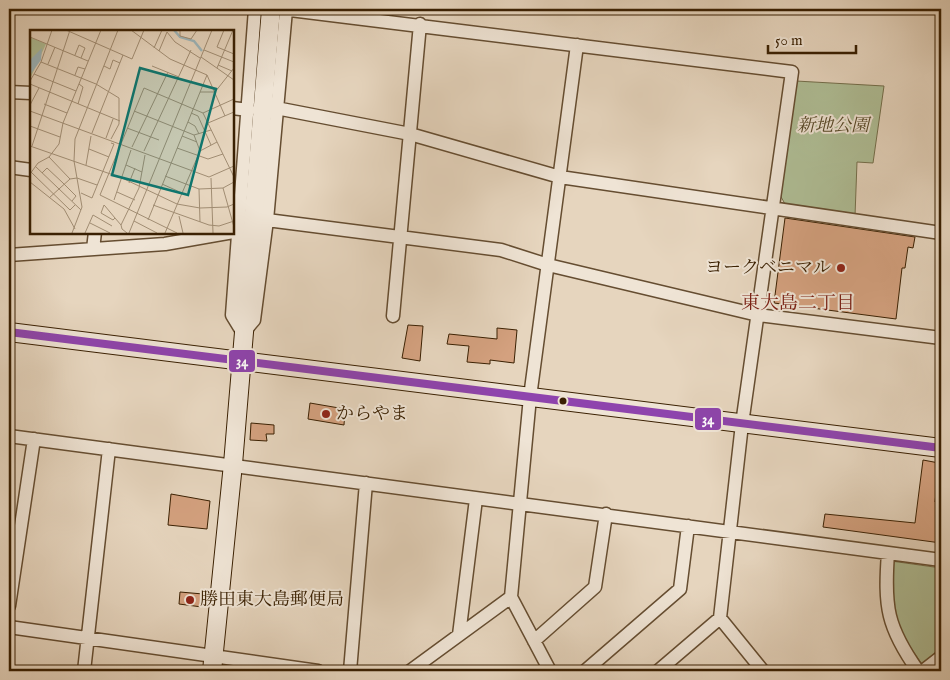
<svg xmlns="http://www.w3.org/2000/svg" width="950" height="680" font-family="'IM FELL English','Noto Serif JP',serif">
	<style>
		.green { fill: #afbe96; stroke: #746f4c }
		.building { fill: #d4a17f; stroke: #3a2002 }
		.lines { fill: none; stroke-linecap: round; stroke-linejoin: round }
		.street-casing { stroke: #654d31; stroke-width: 15 }
		.secondary-casing { stroke: #3a2002; stroke-width: 20 }
		.street { stroke: #efe4d5; stroke-width: 12 }
		.secondary { stroke: #efe4d5; stroke-width: 18 }
		.bus-1-casing { stroke: #efe4d5; stroke-width: 11 }
		.bus-1 { stroke: #8e44ad; stroke-width: 8 }
		.poi-dot { fill: #8f2418; stroke: #efe4d5; stroke-width: 2 }
		.bus-dot { fill: #3a2002; stroke: #efe4d5; stroke-width: 2 }
		.labels { text-anchor: middle; dominant-baseline: central; stroke-width: 4; stroke-linejoin: round; paint-order: stroke }
		.park-label { font-size: 18px; font-style: italic; fill: #574827; stroke: #efe4d5 }
		.poi-label { font-size: 18px; fill: #3a2002; stroke: #efe4d5; text-anchor: start }
		.neighbourhood-label { font-size: 19px; fill: #7a1f14; stroke: #efe4d5 }
		.inset-river { fill: none; stroke: #9cb6bc; stroke-width: 2.5 }
		.inset-road { fill: none; stroke: #a18d73; stroke-width: 1 }
		.view { fill: #0f766e; fill-opacity: 0.15; stroke: #0f766e; stroke-width: 2.5 }
		.inset-edge { fill: none; stroke: #3a2002; stroke-width: 2.5 }
		.line-badge { stroke: #efe4d5; stroke-width: 2 }
		.badge-label { font-size: 14px; text-anchor: middle; font-weight: bold; fill: #fff }
	</style>
	<rect width="100%" height="100%" fill="#e6d5be"/>
	<filter id="stains"><feTurbulence type="fractalNoise" baseFrequency=".004" numOctaves="4"/><feColorMatrix values="0 0 0 0 .2 0 0 0 0 .09 0 0 0 0 .02 0 0 0 .5 -.17"/></filter>
	<radialGradient id="worn" r=".72"><stop offset=".6" stop-color="#630" stop-opacity="0"/><stop offset="1" stop-color="#630" stop-opacity=".3"/></radialGradient>
	<path class="green" d="M796,81l88,5 -11,77 -16,-1 -2,54 -70,-12 -5,-9z
		M891,561l50,7v80l-19,16 -21,-30 -9,-36z"/>
	<path class="building" d="M785,218l130,19 -2,11 -5,-1 -3,21h-3l-6,51 -122,-16z
		M408,325l15,1 -3,35 -18,-3z
		M497,328l20,2 -3,33 -24,-3v4l-23,-2 2,-16 -22,-2 2,-10 48,5z
		M310,403l35,6 -1,16 -36,-6z
		M251,423l23,2v9h-8l1,7 -17,-1z
		M923,460l16,3 -4,39 6,1v40l-118,-16 2,-13 90,9z
		M171,494l39,7 -3,28 -39,-4z
		M180,592l23,2 -1,13 -23,-3z"/>
	<g class="lines">
		<defs>
			<path id="street" d="M255,9l-23,306 11,18 11,-13 13,-100 19,-210
				M282,9l510,63 -50,352 -22,194 -62,53
				M9,92l22,1
				M232,108l17,2
				M276,108l134,26 150,43 381,56
				M9,167l22,3
				M267,220l234,30 47,15 210,50 183,23
				M93,249l2,-17
				M9,255l156,-11 74,-13
				M393,316l27,-292
				M9,436l932,124
				M888,553c-4,54 -1,74 30,118
				M9,606l25,-167
				M720,618l43,53
				M9,627l309,44
				M459,635l17,-136
				M534,641l61,-54 11,-73
				M84,671l25,-222
				M350,671l16,-188
				M410,671l101,-74
				M550,671l-39,-74 19,-200 47,-352
				M585,671l95,-82 8,-63
				M923,671l18,-14"/>
			<path id="secondary" d="M9,332l932,116
				M212,671l21,-207 38,-455"/>
		</defs>
		<use href="#street" class="street-casing"/>
		<use href="#secondary" class="secondary-casing"/>
		<use href="#street" class="street"/>
		<use href="#secondary" class="secondary"/>
		<defs>
			<path id="bus-1" d="M9,332l932,116"/>
		</defs>
		<use href="#bus-1" class="bus-1-casing"/>
		<use href="#bus-1" class="bus-1"/>
	</g>
	<g class="poi-dot">
		<circle cx="841" cy="268" r="5"/>
		<circle cx="326" cy="414" r="5"/>
		<circle cx="190" cy="600" r="5"/>
	</g>
	<circle class="bus-dot" cx="563" cy="401" r="4.5"/>
	<g class="labels">
		<g class="park-label">
			<text x="833" y="126">新地公園</text>
		</g>
		<g class="poi-label">
			<text x="831" y="268" text-anchor="end">ヨークベニマル</text>
			<text x="336" y="414">からやま</text>
			<text x="200" y="600">勝田東大島郵便局</text>
		</g>
		<g class="neighbourhood-label">
			<text x="798" y="304">東大島二丁目</text>
		</g>
	</g>
	<g transform="translate(30 30)">
		<rect width="204" height="204" fill="#e6d5be"/>
		<path d="M0,7l16,7 -16,35z" fill="#afbe96"/>
		<path d="M12,18l-1,12 -11,15v-15z" fill="#9cb6bc"/>
		<path class="inset-river" d="M144,0l6,7 14,4 8,10"/>
		<path class="inset-road" d="M36,0l66,29 12,-29M101,0l39,29 37,16 18,41M150,0v6l11,3 6,-9M194,0l-7,17 17,7M0,7l58,24M124,18l8,-18M174,20l30,12M129,21l8,-19 8,10 25,16M45,25l4,-10 6,3 -4,10M171,27l33,23M11,32l55,22 23,14v26l-8,15M18,34l7,-17M188,35l14,6M74,36l6,3 3,-9 7,3M122,36l27,11M187,38l16,-38M4,44l42,17M45,45l3,-8 7,2M0,51l11,-19 11,-32M0,54l90,37M170,62h15l19,-24M14,74l23,9M48,74l5,-17 -4,-3M0,75l9,-17M0,81l179,66 25,-11M104,81l60,24 17,-5M161,83l7,3 13,29M173,83l31,-14M158,92l7,4 4,8M178,93l26,-11M0,96l30,11M97,98l32,12M62,103l31,-78M164,105l6,16M152,106l15,6M76,108l7,-19M0,116l92,32 55,26 23,4 27,-1 7,-3M2,116l38,-116M102,117l36,-75M147,118l31,11 15,-5M59,119l20,8M114,121l47,-101M19,127l21,22M56,135l5,-29M96,135l16,7M5,136l46,44M1,142l39,38 5,-5M12,143l5,-5 16,15 13,13 -4,5M0,144l8,-11 11,-6 10,-13 4,-21 38,-93M135,146l34,13 24,-1 11,-6M181,148l2,55M0,152l34,27 11,20M99,153l6,-15M132,154l20,9M193,158l11,39M169,159l1,33M87,162l18,8M51,163l11,5 22,-54 -3,-1M19,168l21,-19 7,-1 20,7M84,170l17,-50M123,175l56,20 10,1 15,-5M149,186l4,17M85,188l-2,2 -12,-7 3,-8 1,1 10,12 6,7 1,4 5,4M118,190l59,-145M104,191l23,12M60,193l20,10M91,195l18,-37 6,-33M42,203l10,-26 -8,-46 1,-22 43,-109M55,203l8,-18 19,11M99,203l83,-203M135,203l35,-82 17,-9M147,203l-77,-38 44,-107 59,25 31,64"/>
		<path class="view" d="M110,38l76,21 -28,106 -76,-20z"/>
		<rect width="204" height="204" class="inset-edge"/>
	</g>
	<g class="line-badge">
		<rect x="228" y="349" width="28" height="24" rx="5" fill="#8e44ad"/>
		<rect x="694" y="407" width="28" height="24" rx="5" fill="#8e44ad"/>
	</g>
	<g class="badge-label">
		<text x="242" y="366">34</text>
		<text x="708" y="424">34</text>
	</g>
	<rect width="950" height="680" fill="none" stroke="#e6d5be" stroke-width="30"/>
	<rect x="10" y="10" width="930" height="660" fill="none" stroke="#3a2002" stroke-width="2.5"/>
	<rect x="15" y="15" width="920" height="650" fill="none" stroke="#3a2002"/>
	<path d="M768 45v8h88v-8" fill="none" stroke="#3a2002" stroke-width="2.5"/>
	<text x="775" y="45" font-size="15" fill="#3a2002" stroke="#efe4d5" stroke-width="4" paint-order="stroke">50 m</text>
	<rect width="100%" height="100%" filter="url(#stains)"/>
	<rect width="100%" height="100%" fill="url(#worn)"/>
</svg>
